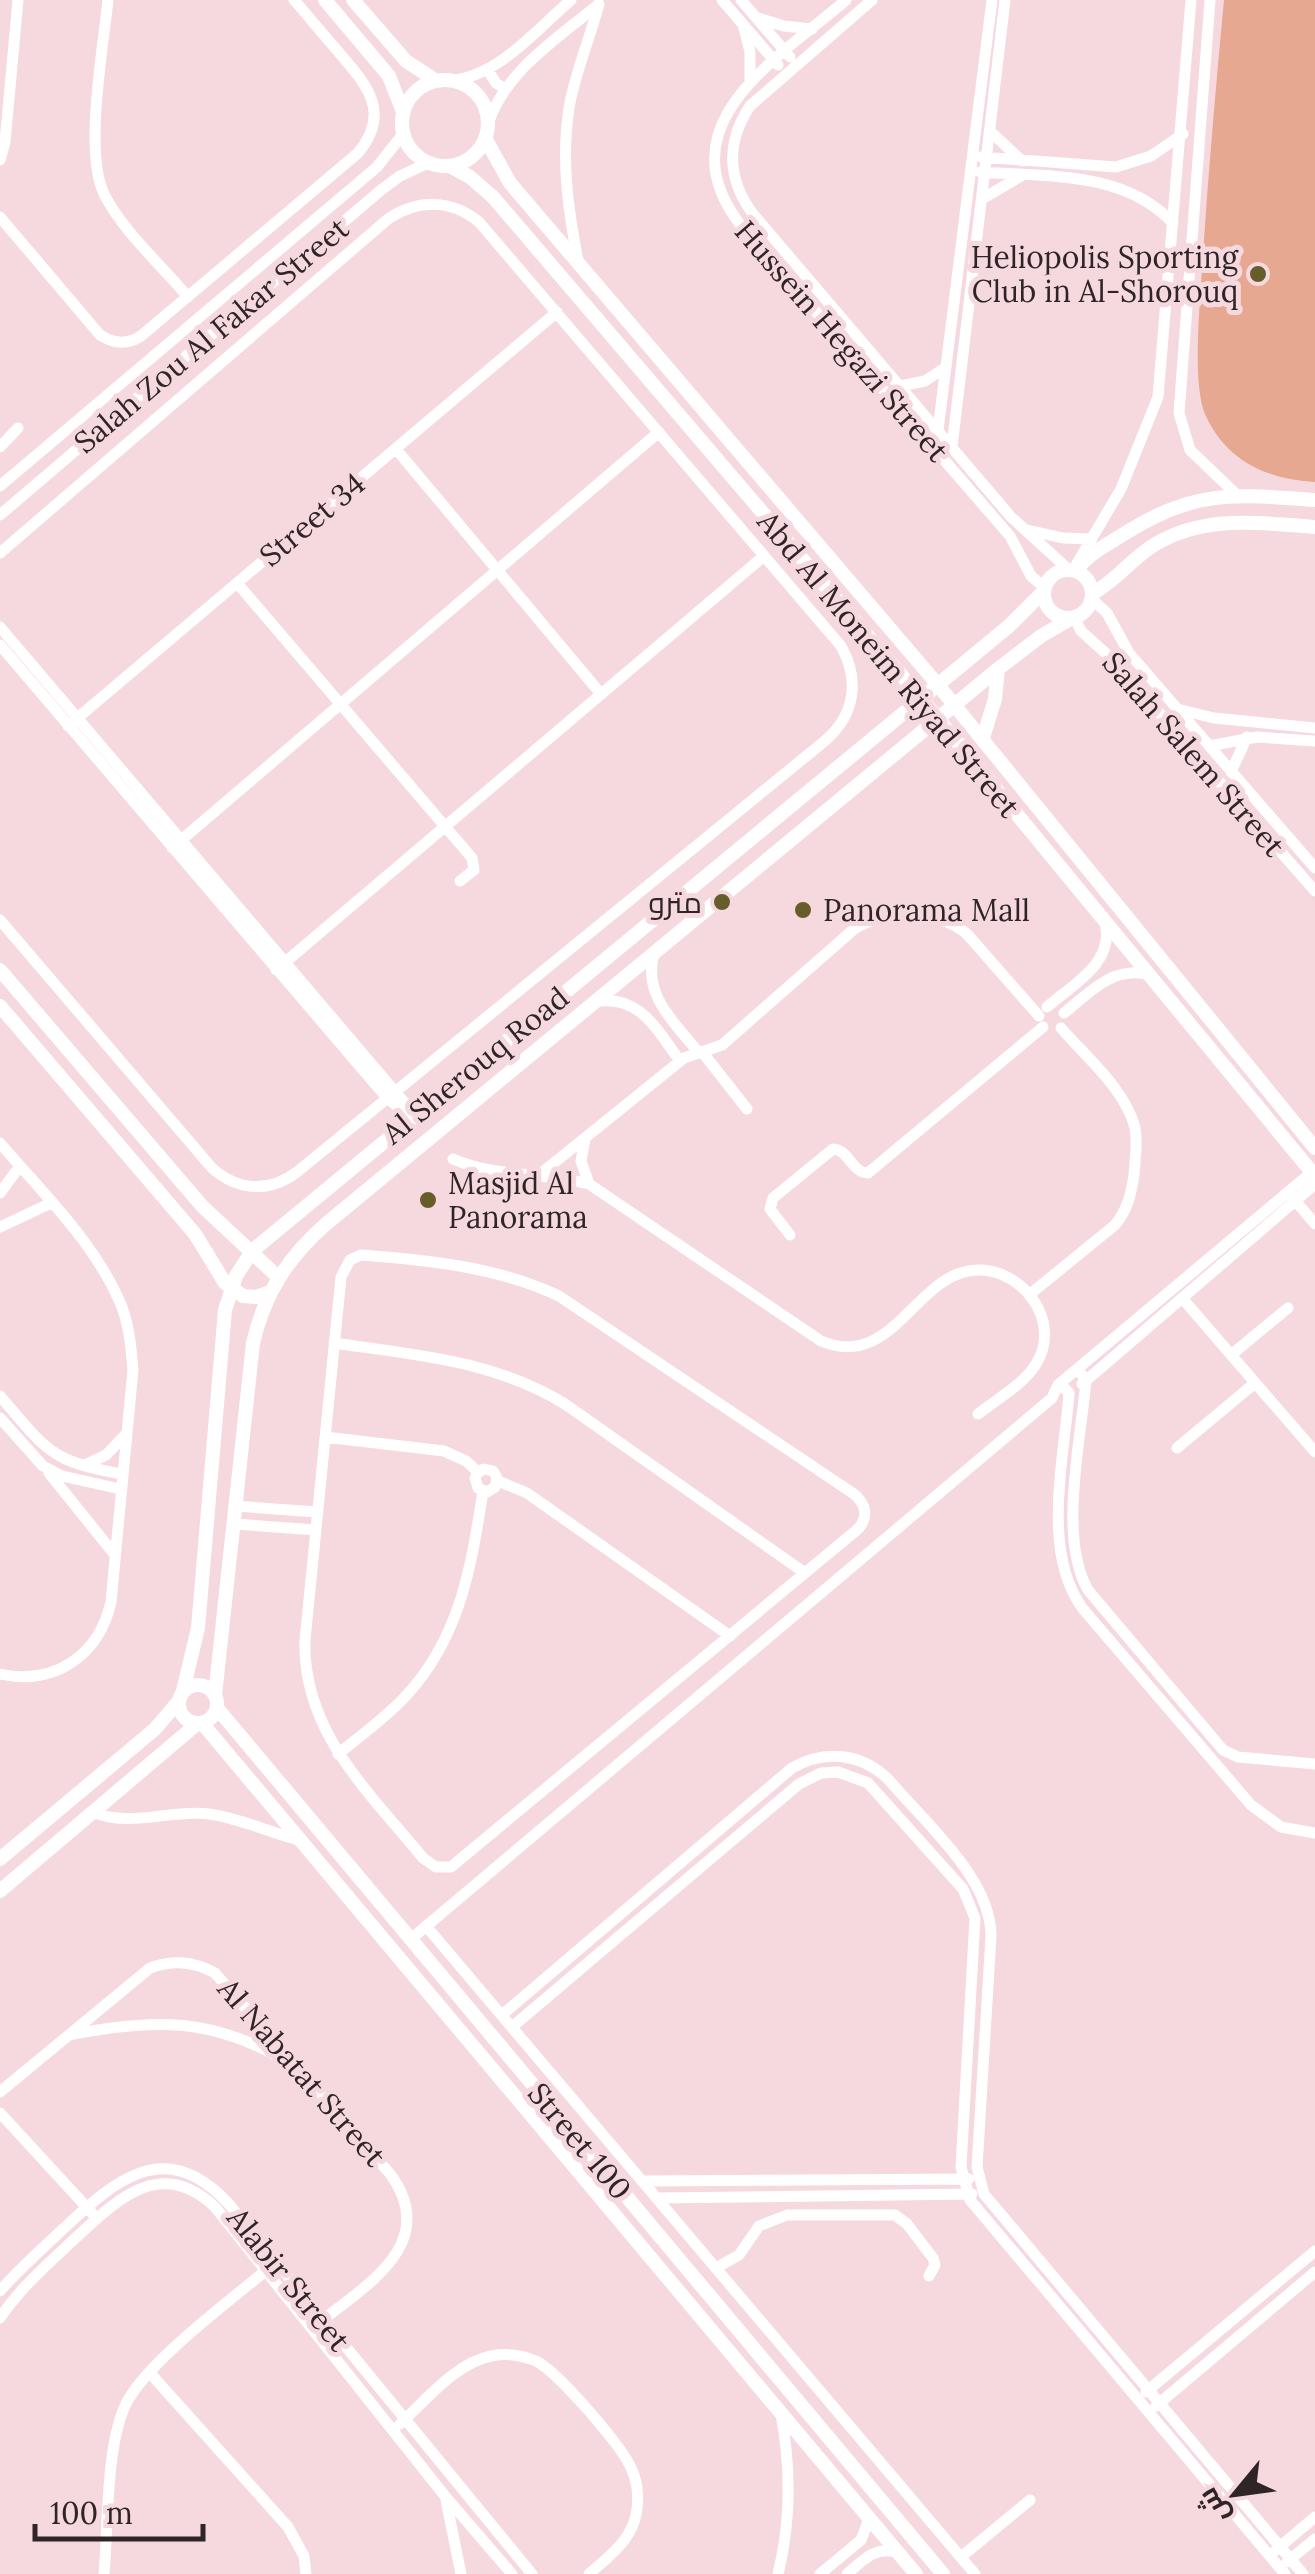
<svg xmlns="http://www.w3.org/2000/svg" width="1315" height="2574" font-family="Lora,Cairo,serif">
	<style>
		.pitch { fill: #e7a891 }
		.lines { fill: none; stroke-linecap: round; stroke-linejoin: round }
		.minor { stroke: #fff; stroke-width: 11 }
		.tertiary { stroke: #fff; stroke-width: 14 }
		.poi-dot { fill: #675d2a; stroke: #f5d9df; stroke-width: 4 }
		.labels { text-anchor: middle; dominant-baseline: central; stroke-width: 10; stroke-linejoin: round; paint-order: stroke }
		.poi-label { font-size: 30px; fill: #2f2527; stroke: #f5d9df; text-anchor: end }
		.street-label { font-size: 30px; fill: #2f2527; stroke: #f5d9df }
	</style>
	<rect width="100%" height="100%" fill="#f5d9df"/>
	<path class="pitch" d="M1224,0h91v482c-49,-3 -89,-21 -110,-68 -12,-28 -6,-99 -4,-130 6,-95 14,-190 23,-284z"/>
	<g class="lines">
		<path class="minor" d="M108,0c-5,49 -24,152 -4,194 18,36 58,72 84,103
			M722,0l56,65
			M741,0l49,57
			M846,0c-67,58 -182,123 -107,223l271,313 21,40 14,12
			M872,0l-122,106c-24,36 -23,73 3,108l258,303 57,52
			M1210,0l-31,413 11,37 47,45
			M758,18l26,8 28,3
			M744,28l6,24v30
			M487,69l9,14 9,6
			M453,80c46,-4 85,-52 118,-80
			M488,124c17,-53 70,-86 111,-120
			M990,131l32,30
			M981,157l135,10 35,-11 32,-22
			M0,160l5,-18 13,-142
			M980,172c66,5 143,-2 193,51
			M982,199l39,-23
			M0,217l100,118c14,9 27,10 41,1l217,-183c35,-42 7,-70 -22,-104 -14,-16 -28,-33 -42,-49
			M578,261c-10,-52 -17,-101 -9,-153 6,-35 21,-70 30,-104
			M900,386l25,-5 21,-14
			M938,430l54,-430
			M0,447l18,-19
			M952,447l53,-447
			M396,449l205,245
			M0,486l377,-319 26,-33
			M0,515l381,-325 19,-14 28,-13
			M1027,530l36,8 29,1
			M0,553l388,-334c30,-20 63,-20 91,3l362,424c19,34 14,68 -15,94l-529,432c-28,21 -59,19 -85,-4l-212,-248
			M1076,565l45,-76 37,-92 33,-397
			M237,583l235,275 2,12 -14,11
			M1092,599l15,14 22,40 186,215
			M1074,617l7,14 30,27 204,233
			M0,627l403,474 14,12
			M0,645l387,453 10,8 9,16
			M1177,709l37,9 101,10
			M68,726l489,-414
			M1209,746l48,-9 58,4
			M1231,772l16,-35
			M172,848l487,-416
			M654,954c-12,41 21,69 45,99
			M276,970l488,-414
			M595,1002c44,-9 62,28 85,59
			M1047,1007c26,-23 68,-44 58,-84
			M1064,1013c25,-20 48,-46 82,-39
			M703,1053l44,56
			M585,1139l-4,22 8,23
			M0,1143c41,48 93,98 119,157 10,22 12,46 14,70l-22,232c-12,53 -56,84 -111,72
			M453,1159c43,19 92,13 136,25l232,157c74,31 96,-73 159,-71 45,1 82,53 56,94 -12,20 -39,35 -58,50
			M539,1175l145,-117 38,-13 131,-115c31,-21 85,-20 114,4l72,82
			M0,1193l20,-27
			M1292,1197l23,27
			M0,1227l51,-24
			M790,1235l-20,-26 3,-11 60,-49c16,1 19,24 35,24l175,-146
			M361,1255c67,5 137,12 198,41l295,198c12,10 15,23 4,35l-407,338h-15l-13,-9c-54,-66 -121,-127 -118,-218l36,-363 9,-17z
			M1029,1295l86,-70c13,-16 16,-31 19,-50 1,-16 4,-32 1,-47 -9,-38 -49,-71 -74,-100
			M1182,1298l133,154
			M334,1343c81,12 160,17 231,61l240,169
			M1231,1355l57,-47
			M1077,1369l9,11c-5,60 -28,158 2,210l135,160 15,7 77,7
			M1060,1383l9,10c-5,68 -28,160 14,216l168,196 30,22 34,6
			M1082,1384l233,-200
			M0,1396c46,53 50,66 122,78
			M0,1418l43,48 19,10 58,13
			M325,1437l119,14 22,10 12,11 6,-3 9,2 4,7 -2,9 -8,5 -9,-4 -3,-10 3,-6
			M1177,1448l78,-65
			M85,1465l21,-10 19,-20
			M49,1473l66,82
			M498,1481l29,12 203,143
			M235,1506l82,6
			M234,1524l82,6
			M338,1754c22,-18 46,-35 66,-56 56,-59 67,-130 79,-207
			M93,1812c36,16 78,-3 116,2 32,4 60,19 91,26
			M426,1926l549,648
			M411,1939l641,-541 6,-13 254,-213
			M502,2015l290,-247c33,-19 70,-15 97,12 36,43 102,98 102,156l-14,231 7,27 319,380
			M512,2027l287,-243 22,-11 17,-1 30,11 95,106 12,29 -14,249 9,33 315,374
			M69,2035c85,-17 145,-18 222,29
			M0,2092l150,-124c23,-8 43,-7 65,5l176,202c49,69 -25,110 -72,148
			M0,2113l92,100
			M643,2181l326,-2
			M657,2198l315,-4
			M716,2268l23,-13 20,-29 28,-11h108l12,9 26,34 2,7 -6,11
			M0,2291c19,-22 41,-41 62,-61 52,-49 103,-95 166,-27l304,371
			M0,2318c19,-29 44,-50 69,-74 44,-40 89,-91 146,-37l230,289 67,78
			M149,2372l139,155 16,29 2,18
			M1146,2392l169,-141
			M1156,2406l159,-134
			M400,2424c26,-24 56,-61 91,-68 16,-3 31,-1 45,5 22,11 87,86 96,109 6,14 7,30 4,45 -6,27 -28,42 -47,59
			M446,2500l15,74
			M1276,2550l39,-33
			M961,2557l69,-57
			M1287,2562l28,-23
			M104,2574c4,-46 2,-127 21,-168 19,-42 106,-106 144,-138
			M778,2574c13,-53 13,-106 3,-160
			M820,2574l41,-34 8,-21
			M847,2574c15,-13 28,-28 49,-22"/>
		<path class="tertiary" d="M325,0l64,76 14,36
			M353,0l53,61 29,19
			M402 123a43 43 0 1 1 86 0a43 43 0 1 1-86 0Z
			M485,138l25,45 428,502 377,463
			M450,166l20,11 23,20 428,501 394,478
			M1044 594a24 24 0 1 1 48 0a24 24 0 1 1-48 0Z
			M1076,571c11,-16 27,-24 43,-34 75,-48 111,-43 196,-37
			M1093,593c23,-12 38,-34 61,-48 50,-31 106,-22 161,-18
			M983,738l12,-39 3,-30
			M0,970l202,236 76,71
			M0,1006l195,228 30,49 18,13 13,1 14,-5
			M179 1704a19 19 0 1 1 38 0a19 19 0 1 1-38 0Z
			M183,1691l15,-63 27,-318 11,-34 16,-25 757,-625 35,-35
			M215,1695l38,-352c11,-49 35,-86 73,-119l672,-555 43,-33 31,-18
			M217,1708l726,866
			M202,1723l714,851
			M0,1859l155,-130 23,-27
			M0,1891l198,-168"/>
	</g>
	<g class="poi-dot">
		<circle cx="1258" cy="274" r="10"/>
		<circle cx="722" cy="902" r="10"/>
		<circle cx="803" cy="910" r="10"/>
		<circle cx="428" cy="1200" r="10"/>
	</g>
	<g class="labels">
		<g class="poi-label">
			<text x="1238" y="257">Heliopolis Sporting<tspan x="1238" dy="34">Club in Al-Shorouq</tspan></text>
			<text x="702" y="902">مترو</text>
			<text x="823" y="910" text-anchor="start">Panorama Mall</text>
			<text x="448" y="1183" text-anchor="start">Masjid Al<tspan x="448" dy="34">Panorama</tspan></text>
		</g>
		<g class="street-label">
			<text transform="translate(211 335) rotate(-40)">Salah Zou Al Fakar Street</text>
			<text transform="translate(842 341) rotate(49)">Hussein Hegazi Street</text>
			<text transform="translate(312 519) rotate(-40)">Street 34</text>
			<text transform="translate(889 664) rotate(50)">Abd Al Moneim Riyad Street</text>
			<text transform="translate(1194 754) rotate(49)">Salah Salem Street</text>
			<text transform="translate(475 1065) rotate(-39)">Al Sherouq Road</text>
			<text transform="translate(302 2072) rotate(49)">Al Nabatat Street</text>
			<text transform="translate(580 2141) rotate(50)">Street 100</text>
			<text transform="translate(289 2279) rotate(51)">Alabir Street</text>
		</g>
	</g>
	<g transform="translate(1235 2494) rotate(241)" stroke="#f5d9df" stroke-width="8" paint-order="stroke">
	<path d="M0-8L18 38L0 25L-18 38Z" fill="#2f2527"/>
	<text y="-15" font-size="28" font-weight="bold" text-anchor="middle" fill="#2f2527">ش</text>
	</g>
	<path d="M35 2524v15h168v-15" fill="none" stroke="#2f2527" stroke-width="5"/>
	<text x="50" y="2524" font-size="30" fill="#2f2527" stroke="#f5d9df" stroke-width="8" paint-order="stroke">100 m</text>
</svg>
